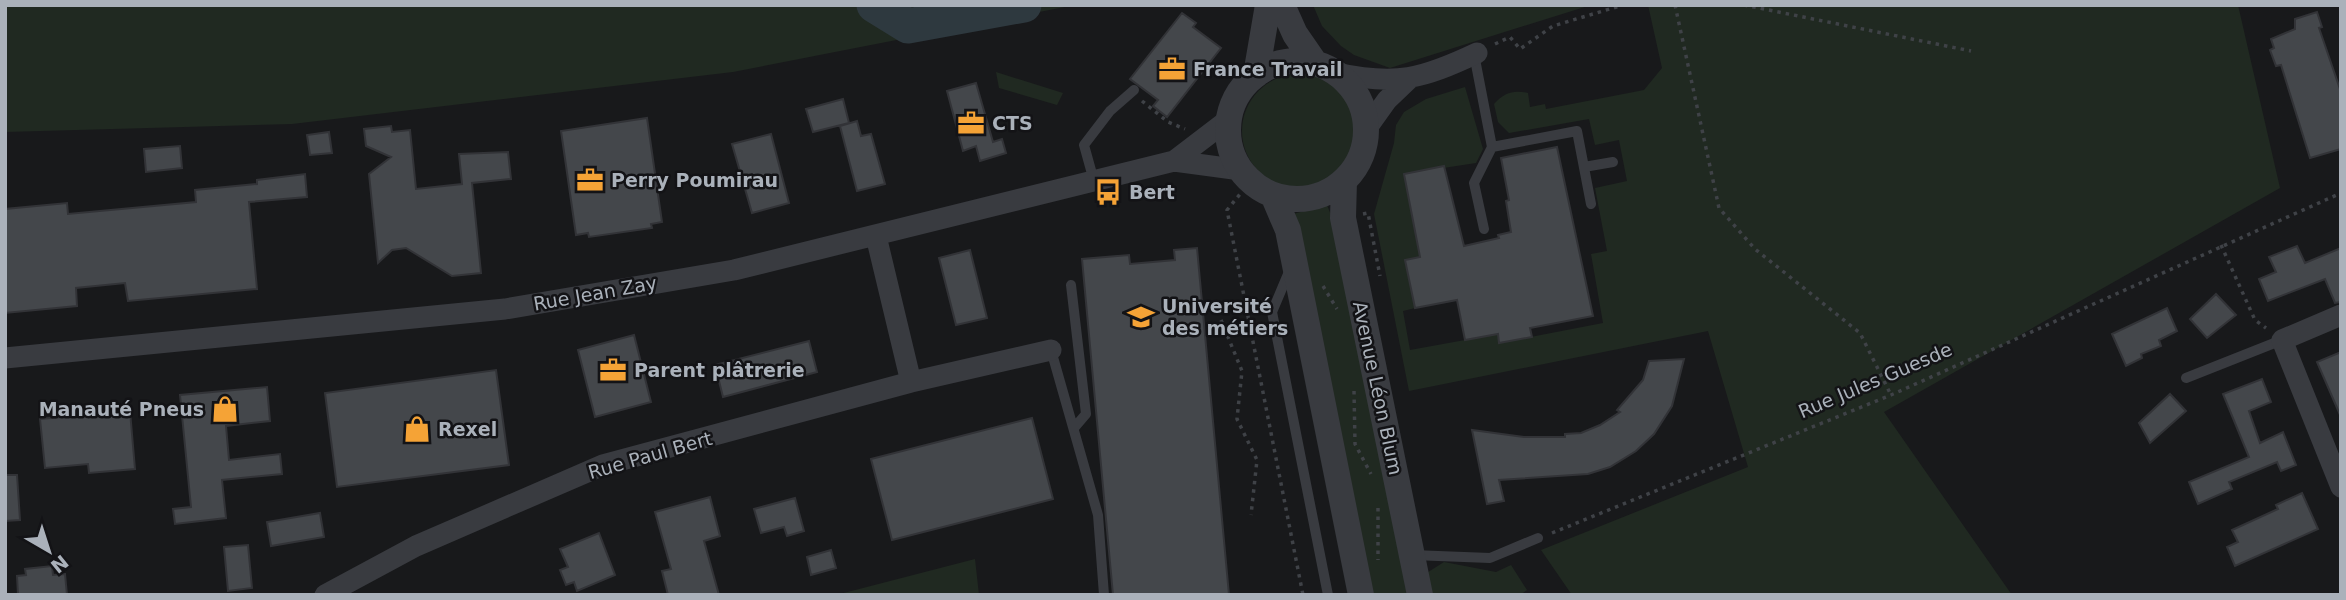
<svg xmlns="http://www.w3.org/2000/svg" width="2346" height="600" font-family="'DejaVu Sans',sans-serif">
	<style>
		.green { fill: #202921 }
		.lines { fill: none; stroke-linecap: round; stroke-linejoin: round }
		.river { stroke: #2e393f; stroke-width: 35 }
		.building { fill: #44474b; stroke: #323337; stroke-width: 2 }
		.path { stroke: #3f4247; stroke-width: 3.5; stroke-dasharray: 3.5 5; stroke-linecap: butt }
		.service { stroke: #393b40; stroke-width: 10 }
		.minor { stroke: #393b40; stroke-width: 21 }
		.tertiary { stroke: #393b40; stroke-width: 26 }
		.labels { text-anchor: middle; dominant-baseline: central; stroke-width: 5; stroke-linejoin: round; paint-order: stroke }
		.poi-label { font-size: 19px; font-weight: bold; fill: #aab1ba; stroke: #131316; text-anchor: start }
		.street-label { font-size: 19px; fill: #aab1ba; stroke: #131316 }
	</style>
	<rect width="100%" height="100%" fill="#18191b"/>
	<path class="green" d="M5,5h1070l-342,67 -441,52 -287,8z
		M1313,5h278l-201,63 -36,-13 -13,-9 -19,-20z
		M1648,5h590l42,183 -396,224 128,183h-440l-31,-45 207,-83 -40,-136 -299,60 -35,-177 20,-71 2,-18 8,-13 22,-13 39,-12 18,62 -7,14 -72,11 12,61 7,21 -18,4 10,48 -12,3 7,39 88,-16 2,9 103,-20 -12,-69 16,-3 -12,-63 32,-7 -8,-41 -24,5 -6,-26 -80,14 -11,-11 -4,-18c11,-12 20,-14 34,-11l2,14 15,-3 1,5 98,-19 18,-22z
		M996,72l67,21 -6,12 -58,-17z
		M1242 131a57 57 0 1 1 114 0a57 57 0 1 1-114 0Z
		M1327,205l4,10 82,380h-43l-77,-381z
		M975,559l4,36h-143z
		M1444,562l52,10 15,-7 16,25 -7,5h-91l-4,-21z"/>
	<g class="lines">
		<path class="river" d="M874,5l34,21 116,-21"/>
	</g>
	<path class="building" d="M2317,12l5,15 -3,1 22,64v57l-31,9 -29,-93 -5,1 -6,-16 4,-2 -3,-9 24,-10v-10z
		M1182,13l14,10 -3,4 28,21 -54,69 -14,-11 5,-6 -28,-21z
		M976,83l17,59 9,-3 4,14 -26,8 -4,-15 -13,5 -16,-60z
		M843,99l6,24 -36,9 -7,-23z
		M647,118l15,104 -11,2 1,4 -63,9 -1,-4 -12,2 -15,-104z
		M857,121l4,15 10,-2 14,50 -28,7 -17,-65z
		M391,126l1,6 18,-2 6,59 46,-5 -3,-30 49,-2 3,27 -39,4 9,90 -29,3 -46,-28 -14,2 -14,13 -9,-89 22,-17 -25,-11 -2,-17z
		M329,132l3,21 -22,2 -3,-20z
		M771,134l18,69 -37,10 -20,-69z
		M180,146l2,22 -36,4 -2,-23z
		M1557,147l36,169 -63,12 2,9 -33,6 -1,-9 -33,6 -8,-40 -42,8 -10,-48 15,-3 -16,-83 40,-8 20,80 35,-8 -1,-3 13,-3 -5,-31 3,-1 -8,-42z
		M305,174l2,23 -58,5 8,87 -129,12 -3,-18 -49,5 1,18 -72,7v-104l62,-6 1,11 128,-12 -1,-12 62,-6v-4z
		M2297,246l8,17 36,-15v54l-6,1 -10,-24 -57,22 -9,-22 17,-7 -7,-15z
		M1197,248l32,347h-116l-31,-336 47,-4 1,9 45,-4 -1,-10z
		M970,250l17,68 -31,7 -17,-67z
		M2216,294l20,21 -29,23 -17,-19z
		M2167,308l10,23 -18,9 2,6 -20,8 1,4 -16,8 -14,-32z
		M634,335l17,67 -56,15 -17,-67z
		M809,341l8,31 -94,25 -8,-32z
		M2341,352v65l-24,-55z
		M1684,359l-12,47 -18,28 -18,17 -26,16 -22,7 -89,6 5,21 -17,3 -15,-74 52,7h41v-3l16,-1 19,-8 20,-13 -3,-2 26,-30 6,-19z
		M496,370l13,95 -172,22 -12,-94z
		M2262,379l9,23 -22,9 11,32 23,-11 13,33 -15,6 -4,-9 -48,20 3,7 -34,15 -9,-22 60,-25 -26,-63z
		M267,387l3,34 -44,5 3,34 51,-6 2,20 -60,6 4,38 -51,6 -2,-15 18,-2 -11,-112z
		M2170,394l16,17 -36,32 -11,-20z
		M130,411l5,58 -46,4 -1,-9 -43,4 -5,-49z
		M1032,418l21,81 -161,41 -21,-81z
		M5,475h12l3,45 -15,1z
		M2302,493l16,36 -83,37 -8,-19 11,-5 -6,-12 46,-21 -2,-4z
		M710,497l10,39 -16,5 15,54h-51l-6,-24 9,-2 -16,-57z
		M795,498l9,33 -17,5 -3,-9 -23,6 -7,-24z
		M320,513l4,24 -53,9 -4,-24z
		M599,533l16,42 -38,16 -3,-9 -8,3 -6,-15 8,-3 -8,-18z
		M248,545l4,43 -24,3 -4,-44z
		M831,550l5,18 -25,7 -4,-18z
		M52,566l1,9 12,-1 2,21h-49l-1,-19 9,-1 -1,-6z"/>
	<g class="lines">
		<path class="path" d="M1675,5l44,203 36,41 105,84 31,62
			M1744,5l227,46
			M1495,44l15,-7 10,12 33,-23 70,-21
			M1142,101l26,21 17,7
			M1245,188l-18,22 76,385
			M1363,214l5,-1 12,63
			M2221,245l34,75 11,8
			M1323,286l14,23
			M1221,320l21,51 -5,48 20,41 -6,55
			M1354,391l1,53 16,30
			M1378,508v52
			M1552,533l339,-138 450,-202"/>
		<path class="service" d="M1474,54l18,93 -18,36 10,46
			M1492,147l85,-16 14,73
			M1584,167l29,-5
			M1094,181l-10,-36 26,-34 24,-21
			M1291,267l-19,45 56,283
			M1071,285l15,129 -12,14
			M1051,350l47,165 6,80
			M2186,378l96,-38
			M1412,555l78,3 48,-20"/>
		<path class="minor" d="M1336,73c60,13 86,6 141,-20
			M1367,128l20,-28 22,-21
			M1174,161l55,-42
			M2341,315l-59,25 59,147
			M5,358l500,-49 229,-39 440,-109 67,9
			M911,382l140,-32
			M325,595l91,-49 187,-81 308,-83 -35,-146"/>
		<path class="tertiary" d="M1282,5l13,29 20,29
			M1228 130a69 69 0 1 1 138 0a69 69 0 1 1-138 0Z
			M1256,75l12,-70
			M1344,181l-1,37 77,377
			M1273,195l15,35 73,365"/>
	</g>
	<defs>
		<symbol id="office-bare" viewBox="-9 -9 18 18"><path d="M-6-3h4V-5.5h4V-3h4V5H-6ZM-1-4.5V-3h2v-1.5ZM-6 0V1H6V0Z" fill="#f5a336" stroke="#131316" stroke-width="2.5" paint-order="stroke"/></symbol>
		<symbol id="bus-bare" viewBox="-9 -9 18 18"><path d="M-5-6H5V4H4V6H2V4H-2V6H-4V4H-5ZM-3.5-4V0h7V-4ZM-3.5 1.2v1.5H-2V1.2ZM2 1.2v1.5H3.5V1.2Z" fill="#f5a336" stroke="#131316" stroke-width="2.5" paint-order="stroke"/></symbol>
		<symbol id="university-bare" viewBox="-9 -9 18 18"><path d="M0-5L7-2L0 1L-7-2ZM-4 1L0 2.5L4 1V4Q0 6-4 4Z" fill="#f5a336" stroke="#131316" stroke-width="2.5" paint-order="stroke"/></symbol>
		<symbol id="shop-bare" viewBox="-9 -9 18 18"><path d="M-5-2.5h2.3a2.7 3.5 0 0 1 5.4 0H5L5.5 6h-11ZM-1.5-2.5h3a1.5 2.3 0 0 0-3 0Z" fill="#f5a336" stroke="#131316" stroke-width="2.5" paint-order="stroke"/></symbol>
	</defs>
	<g fill-rule="evenodd">
		<use href="#office-bare" x="1153" y="50" width="38" height="38"/>
		<use href="#office-bare" x="952" y="104" width="38" height="38"/>
		<use href="#office-bare" x="571" y="161" width="38" height="38"/>
		<use href="#bus-bare" x="1089" y="173" width="38" height="38"/>
		<use href="#university-bare" x="1122" y="298" width="38" height="38"/>
		<use href="#office-bare" x="594" y="351" width="38" height="38"/>
		<use href="#shop-bare" x="206" y="390" width="38" height="38"/>
		<use href="#shop-bare" x="398" y="410" width="38" height="38"/>
	</g>
	<g class="labels">
		<g class="poi-label">
			<text x="1193" y="69">France Travail</text>
			<text x="992" y="123">CTS</text>
			<text x="611" y="180">Perry Poumirau</text>
			<text x="1129" y="192">Bert</text>
			<text x="1162" y="306">Université<tspan x="1162" dy="22">des métiers</tspan></text>
			<text x="634" y="370">Parent plâtrerie</text>
			<text x="204" y="409" text-anchor="end">Manauté Pneus</text>
			<text x="438" y="429">Rexel</text>
		</g>
		<g class="street-label">
			<text transform="translate(595 293) rotate(-10)">Rue Jean Zay</text>
			<text transform="translate(1875 380) rotate(-23)">Rue Jules Guesde</text>
			<text transform="translate(1378 388) rotate(78)">Avenue Léon Blum</text>
			<text transform="translate(650 455) rotate(-16)">Rue Paul Bert</text>
		</g>
	</g>
	<rect width="2346" height="600" fill="none" stroke="#aab1ba" stroke-width="14"/>
	<g transform="translate(49 551) rotate(141)" stroke="#131316" stroke-width="5" paint-order="stroke">
	<path d="M0-5L12 26L0 18L-12 26Z" fill="#aab1ba"/>
	<text y="-10" font-size="19" font-weight="bold" text-anchor="middle" fill="#aab1ba">N</text>
	</g>
</svg>
